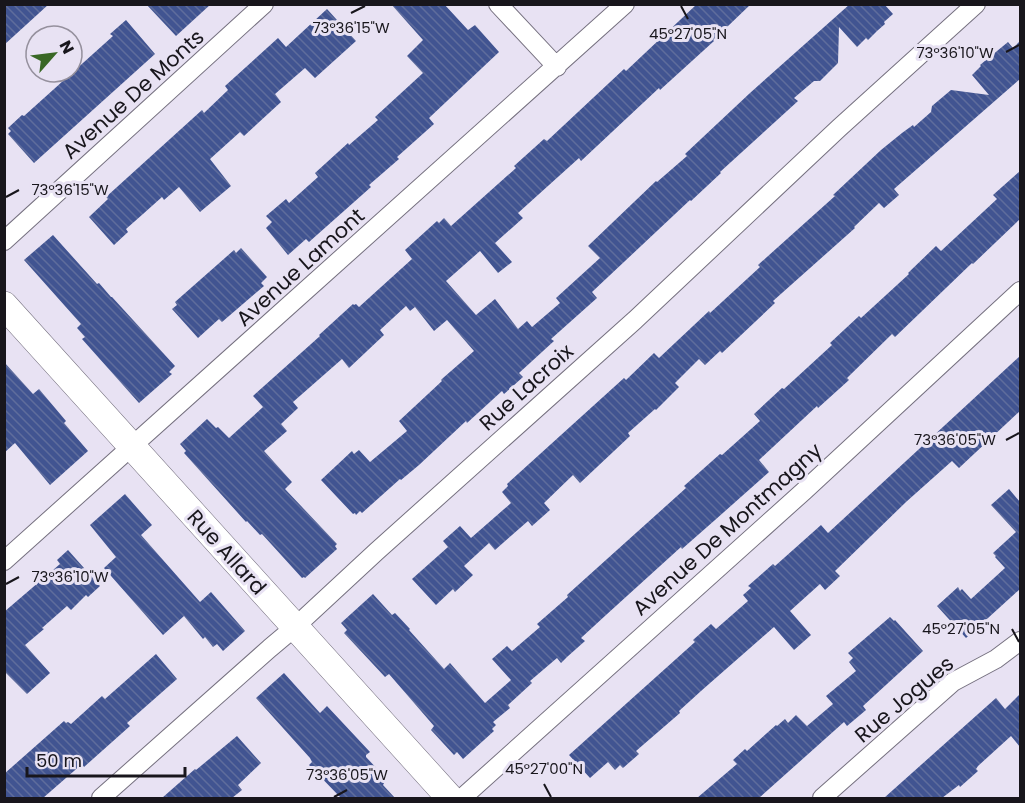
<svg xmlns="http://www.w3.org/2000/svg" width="1025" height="803" font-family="Poppins,sans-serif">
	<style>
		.building { fill: url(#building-back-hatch) }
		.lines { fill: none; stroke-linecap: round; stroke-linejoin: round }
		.street-casing { stroke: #75707f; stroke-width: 20 }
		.secondary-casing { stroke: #75707f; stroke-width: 28 }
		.street { stroke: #fff; stroke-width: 18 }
		.secondary { stroke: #fff; stroke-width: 27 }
		.ticks { fill: none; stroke: #18161c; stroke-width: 2 }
		.labels { text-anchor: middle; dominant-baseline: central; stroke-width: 6; stroke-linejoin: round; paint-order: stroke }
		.street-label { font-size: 21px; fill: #18161c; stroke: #e8e2f3 }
		.ticks-label { font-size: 15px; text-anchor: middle; fill: #18161c; stroke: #e8e2f3; stroke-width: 6; stroke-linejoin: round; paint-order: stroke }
	</style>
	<defs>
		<pattern id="building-back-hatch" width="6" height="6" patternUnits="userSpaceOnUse" patternTransform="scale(1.5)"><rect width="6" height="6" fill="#415491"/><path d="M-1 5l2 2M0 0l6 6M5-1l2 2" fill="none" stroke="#5f6d9c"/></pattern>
	</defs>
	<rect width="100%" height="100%" fill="#e8e2f3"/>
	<path class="building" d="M4,4h45l-45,41z
		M146,4h65l-35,32z
		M391,4h53l24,26 7,-5 24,27 -70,66 5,6 -37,33 2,2 -30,26 2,2 -62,55 -3,-3 -18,16 -22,-27 6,-6 -6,-6 20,-17 3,4 29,-26 -3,-4 33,-30 1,2 29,-25 -3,-3 48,-44 -16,-17 16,-16z
		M697,4h54l-24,23 -14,13 1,1 -54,49 -1,-2 -78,73 -2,-3 -61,55 5,5 -28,25 17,19 -14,11 -18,-22 -34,30 30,34 19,-16 23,30 9,-8 5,6 28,-24 -4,-5 44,-40 -12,-12 68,-65 1,1 30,-26 -2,-2 65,-61 100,-89h34l9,10 -9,8 1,2 -8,7 -9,9 -2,-2 -9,9 -18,-20 -1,36 -18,18h-6l-20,17 4,3 -78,71 1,1 -30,28 -1,-1 -98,92 5,6 -46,41 3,2 -35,32 4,4 -19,17 -2,-3 -35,32 -1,-2 -47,44 -18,15 -1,-1 -38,34 -2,-2 -4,4 -1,-2 -2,1 -32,-34 31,-29 2,3 5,-4 11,12 37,-31 -8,-10 43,-40 -1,-1 2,-2 31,-27 -27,-31 -13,11 -19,-24 -5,4 -4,-5 -26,24 4,5 -35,33 -7,-9 -49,43 5,6 -17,16 6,7 -23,20 28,31 -7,7 52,55 -2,2 2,3 -32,29 -1,-1 -2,1 -40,-44 -2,1 -13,-14 -1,1 -62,-69 2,-2 -6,-7 27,-25 9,9 2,-1 11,11 34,-31 -10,-11 67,-60 -1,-1 34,-31 1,1 2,-1 3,3 53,-48 -7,-9 32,-29 2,2 5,-5 7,8 65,-58 -2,-2 30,-27 3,2 77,-72 2,2z
		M327,9l29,32 -41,37 -10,-10 -30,26 6,8 -37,34 -4,-4 -30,27 21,27 -31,26 -21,-25 -15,13 -2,-3 -19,17 -17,15 2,3 -14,13 -25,-28 19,-18 -2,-2 96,-87 2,3 24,-23 -3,-4 53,-48 8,9z
		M126,20l29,34 -121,109 -26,-29 3,-3 -3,-3 14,-13 2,1 89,-80 -3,-2z
		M1020,41v38l-126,110 5,6 -15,13 -5,-5 -25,24 1,1 -82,73 2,2 -53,50 -2,-2 -15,14 -6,-6 -24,24 4,4 -23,23 -1,-1 -27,24 2,3 -50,47 -7,-8 -29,28 6,7 -18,16 -4,-5 -33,29 -6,-7 -25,23 9,9 -18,17 -2,-3 -17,16 -24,-26 36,-32 -5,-6 17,-15 11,12 40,-35 -9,-11 6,-6 -1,-2 117,-106 2,2 28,-27 5,5 50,-47 1,2 50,-46 -2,-2 77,-69 -2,-1 48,-45 21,-17 11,-8 1,2 17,-15 1,-6 19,-16 38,5 -17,-20 9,-9 -1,-1 28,-23 5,6z
		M1020,171v48l-47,45 -1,-1 -77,74 -3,-3 -45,44 2,2 -31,28 -1,-2 -58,54 10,12 -54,48 -33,29 -1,-2 -75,68 -25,23 4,3 -18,16 -6,6 -4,-5 -27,23 2,2 -24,22 2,3 -17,14 3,3 -4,4 2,2 -31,28 -6,-7 -3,3 -23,-25 3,-4 -45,-52 -4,3 -41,-44 3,-3 -6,-7 32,-29 19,21 3,-2 15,16 -1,1 35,39 6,-6 35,40 26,-23 -19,-21 15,-13 5,5 28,-24 -3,-3 31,-27 -1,-2 119,-107 -2,-2 36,-32 2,1 38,-34 -6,-7 28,-26 2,1 48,-44 -2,-2 15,-14 14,-13 2,2 48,-44 -1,-1 28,-27 5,5 56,-52 -4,-4z
		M53,235l44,49 2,-1 12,14h1l63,69 -6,6 3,2 -33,29 -57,-64 3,-2 -8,-9 4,-4 -57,-64z
		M241,248l26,29 -6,6 3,3 -42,36 -3,-3 -21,19 -26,-29 5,-4 -2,-3 59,-52 2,3z
		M1020,356v55l-61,57 -7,-7 -46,41 -71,69 5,5 -15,14 -5,-6 -30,27 21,24 -17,15 -20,-23 -73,64 -22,20 1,2 -44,38 3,3 -16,14 -3,-3 -5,5 -7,-8 -18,16 -21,-23 126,-113 -2,-2 18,-16 5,5 32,-28 -5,-6 8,-7 -3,-2 25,-22 2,2 46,-41 7,8z
		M4,362l29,32 6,-5 27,32 -2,2 24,28 -38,34 -35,-42 -11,10z
		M1009,489l11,13v87l-54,49 -29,-32 21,-19 2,4 2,-2 9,10 34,-31 -10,-11 1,-1 -3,-3 23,-21 -25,-27z
		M125,494l27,31 -11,10 59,67 11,-10 34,39 -22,20 -6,-7 -4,3 -8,-10 -2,2 -19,-23 -21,19 -59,-67 12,-11 -26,-32z
		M68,550l32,36 -12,11 -2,-2 -15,15 -4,-4 -25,22 2,1 -19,16 25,28 -23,21 -23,-23v-59l56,-48 -3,-4z
		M890,617l4,4 1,-1 28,31 -60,55 3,4 -19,16 -3,-4 -85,76h-62l40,-34 -4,-4 12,-11 2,2 29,-26 1,1 8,-7 3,4 8,-8 11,11 26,-22 -7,-8 30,-25 -7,-9 4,-4 -5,-5z
		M156,654l21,25 -50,44 3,3 -46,41 -2,-3 -39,34h-39v-24l60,-53 2,2 2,-1 3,2 31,-28 3,3z
		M284,673l36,40 7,-7 43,46 -4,3v2l15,16 -4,3 7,7 -1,2 12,13h-54l-32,-33 3,-3 -2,-4 -54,-60z
		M1020,694v53l-9,-11 -33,30 -2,3 2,2 -18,16 -1,-2 -17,13h-58l112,-100 9,11z
		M237,736l24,27 -23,22 4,5 -10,8h-70l33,-29 1,1z"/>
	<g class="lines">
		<defs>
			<path id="street" d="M498,4l59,63
				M4,241l260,-237
				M4,561l621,-557
				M101,798l169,-150 25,-21 82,-76 258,-231 204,-192 137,-124
				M462,798l342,-307 216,-200
				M822,798l131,-116 43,-23 24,-18"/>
			<path id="secondary" d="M4,305l446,493"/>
		</defs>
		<use href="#street" class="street-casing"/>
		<use href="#secondary" class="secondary-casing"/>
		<use href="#street" class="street"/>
		<use href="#secondary" class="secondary"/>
	</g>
	<path class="ticks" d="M681,6l7,13M351,13l14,-7M1006,52l13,-7M6,197l13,-7M1006,440l13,-7M6,584l13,-7M1012,629l7,13M544,784l7,13M334,797l13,-7"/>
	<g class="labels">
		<g class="street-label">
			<text transform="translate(133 94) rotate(-42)">Avenue De Monts</text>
			<text transform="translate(300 267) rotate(-42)">Avenue Lamont</text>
			<text transform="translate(526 387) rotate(-42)">Rue Lacroix</text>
			<text transform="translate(727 529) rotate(-42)">Avenue De Montmagny</text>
			<text transform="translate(227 552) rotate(48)">Rue Allard</text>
			<text transform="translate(904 699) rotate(-40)">Rue Jogues</text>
		</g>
	</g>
	<g class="ticks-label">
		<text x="351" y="33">73°36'15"W</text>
		<text x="688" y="39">45°27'05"N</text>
		<text x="955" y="58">73°36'10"W</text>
		<text x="70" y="195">73°36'15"W</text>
		<text x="955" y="445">73°36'05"W</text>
		<text x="70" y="582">73°36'10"W</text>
		<text x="961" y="634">45°27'05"N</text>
		<text x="544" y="774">45°27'00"N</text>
		<text x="347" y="780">73°36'05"W</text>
	</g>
	<rect width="1025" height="803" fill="none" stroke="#18161c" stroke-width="12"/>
	<g transform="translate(54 54) rotate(62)"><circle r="28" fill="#e8e2f3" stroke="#95909d" stroke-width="1.5"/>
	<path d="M0-4.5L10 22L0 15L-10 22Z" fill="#396725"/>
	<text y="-9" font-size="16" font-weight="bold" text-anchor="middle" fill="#18161c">N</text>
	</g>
	<path d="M27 767v9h158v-9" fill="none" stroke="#18161c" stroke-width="3"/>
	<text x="36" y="767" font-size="18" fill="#18161c" stroke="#e8e2f3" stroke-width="4.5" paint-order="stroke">50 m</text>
</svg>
